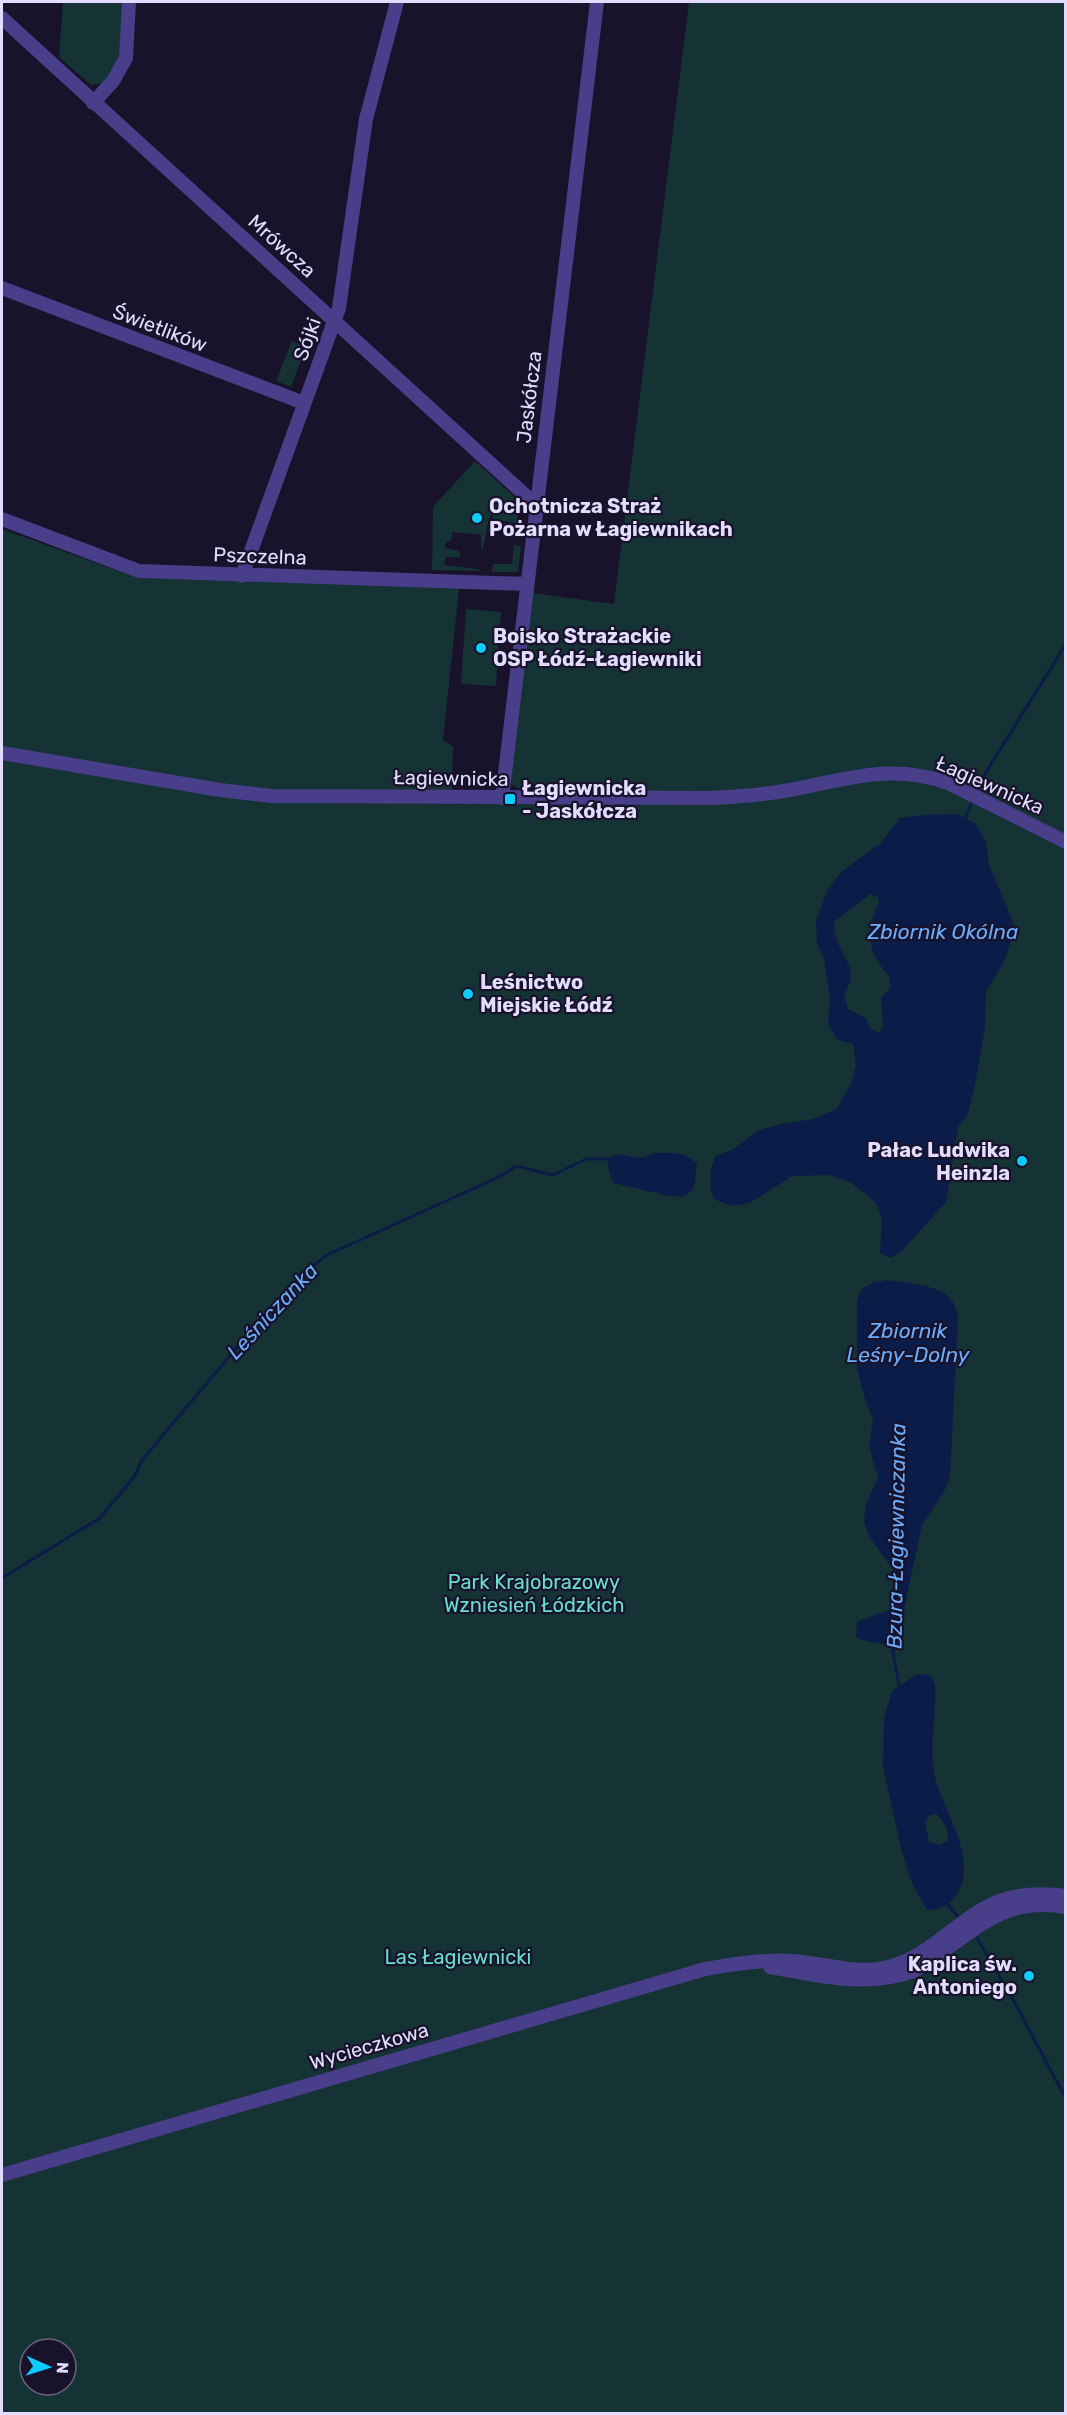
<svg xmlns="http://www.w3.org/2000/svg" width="1067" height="2415" font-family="Rubik,sans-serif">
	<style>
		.green { fill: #153335; fill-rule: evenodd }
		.water { fill: #0c1c49; fill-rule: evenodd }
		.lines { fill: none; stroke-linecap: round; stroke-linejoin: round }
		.stream { stroke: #0c1c49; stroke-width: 3 }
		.minor { stroke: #483e89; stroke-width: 14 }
		.poi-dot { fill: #0cccfb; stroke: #18122b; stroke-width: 2 }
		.labels { text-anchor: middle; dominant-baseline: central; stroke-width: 4.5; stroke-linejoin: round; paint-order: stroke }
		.street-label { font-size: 20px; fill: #e3dcfe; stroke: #18122b }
		.poi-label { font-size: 20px; font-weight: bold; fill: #e3dcfe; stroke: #18122b; text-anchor: start }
		.park-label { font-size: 20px; fill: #67dfcd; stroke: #18122b }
		.water-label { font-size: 21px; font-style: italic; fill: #6cacfc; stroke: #18122b }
	</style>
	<rect width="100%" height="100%" fill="#18122b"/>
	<path class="green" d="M63,2h62l-3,57 -17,24 -14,2 -32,-28z
		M689,2h376v2411h-1063v-1884l136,49 321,10 -16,153 10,5 -1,44 90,1v-2l-6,-1 -2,-4 -9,-1v7l-9,-3 -6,-4 22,-190 82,11zM30,2349h36v36h-36z
		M292,341l14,6 -15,40 -15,-6z
		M475,461l44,40 -2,22 -23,-3 -3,21 2,-29 -4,7 -6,31 -2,-1v-14l-29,-3 -1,9 -5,1 -2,6 15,3 2,6h-15l-2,8 34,4 3,2 -49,-1 1,-63z
		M514,545l7,1 -3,26h-26l1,-8h19z
		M466,609l35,3 -5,74 -35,-2z"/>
	<path class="water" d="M957,814l18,9 11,19 3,23 26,62 -10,33 -19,32 -1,36 -10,56 -7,30 -10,13 -12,75 -45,50 -10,6 -11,-5 2,-35 -6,-15 -24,-20 -23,-8 -37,1 -42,27 -19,3 -17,-7c-6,-15 -4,-28 1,-43l17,-6 27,-20 23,-6 31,-5 24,-10 14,-25 5,-19 -3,-21 -15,-4 -10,-16 2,-25 -6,-40 -7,-16 -1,-22 12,-32 10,-13 12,-11 30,-21 20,-26 23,-3zM870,894l8,3 1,6c-11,19 -13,41 0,60 8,13 10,7 11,25l-9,10 2,28 -4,7 -10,-6 -2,-8 -19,-10 -4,-15c20,-30 -11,-39 -10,-72z
		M652,1153c17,0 34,-3 45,11l-3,24 -9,9 -16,-1 -56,-13 -6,-19 5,-8c15,-5 27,8 40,-3z
		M887,1280c28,5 67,3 71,37l-8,159 -6,16 -22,33 -26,122c-14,-5 -27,-3 -40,-10l1,-15 34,-13 3,-38 -25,-35 -5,-15 2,-17 12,-26 -9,-32 4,-26 -8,-21 -8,-31v-68l5,-11 10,-6z
		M925,1674l7,3 3,8c2,29 -6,58 -1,87 7,37 46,86 23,122 -7,11 -17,16 -30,16l-15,-26 -11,-35 -18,-83 1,-48 8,-27 23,-16zM937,1814l10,14 1,13 -9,4 -10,-3 -4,-19 5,-8z"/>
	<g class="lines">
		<path class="stream" d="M976,794l10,-22 80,-128
			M964,821l9,-21
			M2,1578l98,-60 34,-41 8,-17 119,-141 42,-45 24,-19 172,-78 17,-11 37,9 33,-16h24
			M893,1644c-1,15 6,31 6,46
			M947,1903l12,15
			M977,1938l39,67 50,94"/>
		<path class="minor" d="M2,18l534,487
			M93,103l20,-22 13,-23 3,-56
			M2,288l302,115
			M2,519l137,52 388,13
			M242,576l97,-268 27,-189 31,-117
			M2,753l218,37 52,6 436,2c27,-1 55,-3 82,-8 58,-11 100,-27 158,-7l118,59
			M502,798l95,-796
			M770,1967c45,8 96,21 141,5 12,-5 24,-14 34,-22 42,-30 66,-52 121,-43
			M2,2175l703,-206c28,-5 59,-10 87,-8 32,2 64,14 96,6 45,-11 72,-52 114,-67 21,-7 42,-7 64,-4"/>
	</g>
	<g class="poi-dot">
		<circle cx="477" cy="518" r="6"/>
		<circle cx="481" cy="648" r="6"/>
		<rect x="504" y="793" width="12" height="12" rx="3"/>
		<circle cx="468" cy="994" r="6"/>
		<circle cx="1022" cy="1161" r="6"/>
		<circle cx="1029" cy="1976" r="6"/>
	</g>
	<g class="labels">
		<g class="street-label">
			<text transform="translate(282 246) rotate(42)">Mrówcza</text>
			<text transform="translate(160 328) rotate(21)">Świetlików</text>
			<text transform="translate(307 339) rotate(-70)">Sójki</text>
			<text transform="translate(529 397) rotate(-83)">Jaskółcza</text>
			<text transform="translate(260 556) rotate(2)">Pszczelna</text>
			<text transform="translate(451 778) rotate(1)">Łagiewnicka</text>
			<text transform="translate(990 785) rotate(24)">Łagiewnicka</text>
			<text transform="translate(369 2046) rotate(-16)">Wycieczkowa</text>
		</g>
		<g class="poi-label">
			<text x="489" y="506">Ochotnicza Straż<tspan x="489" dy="23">Pożarna w Łagiewnikach</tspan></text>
			<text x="493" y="636">Boisko Strażackie<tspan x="493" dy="23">OSP Łódź-Łagiewniki</tspan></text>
			<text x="522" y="788">Łagiewnicka<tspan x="522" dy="23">- Jaskółcza</tspan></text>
			<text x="480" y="982">Leśnictwo<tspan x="480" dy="23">Miejskie Łódź</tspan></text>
			<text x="1010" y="1150" text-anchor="end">Pałac Ludwika<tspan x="1010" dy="23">Heinzla</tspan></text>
			<text x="1017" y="1964" text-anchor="end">Kaplica św.<tspan x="1017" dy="23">Antoniego</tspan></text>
		</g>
		<g class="park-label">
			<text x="534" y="1582">Park Krajobrazowy<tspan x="534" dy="23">Wzniesień Łódzkich</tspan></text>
			<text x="458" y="1957">Las Łagiewnicki</text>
		</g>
		<g class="water-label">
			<text x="943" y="931">Zbiornik Okólna</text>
			<text transform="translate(272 1311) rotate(-47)">Leśniczanka</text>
			<text x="908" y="1330">Zbiornik<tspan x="908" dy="24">Leśny-Dolny</tspan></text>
			<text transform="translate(896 1536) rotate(-89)">Bzura-Łagiewniczanka</text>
		</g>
	</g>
	<rect width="1067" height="2415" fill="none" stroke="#e3dcfe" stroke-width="6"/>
	<g transform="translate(48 2367) rotate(93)"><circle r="28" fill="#18122b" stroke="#69637f" stroke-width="1.5"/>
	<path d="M0-4.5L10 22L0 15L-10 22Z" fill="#0cccfb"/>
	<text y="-9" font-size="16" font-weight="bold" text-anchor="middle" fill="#e3dcfe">N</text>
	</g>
</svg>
